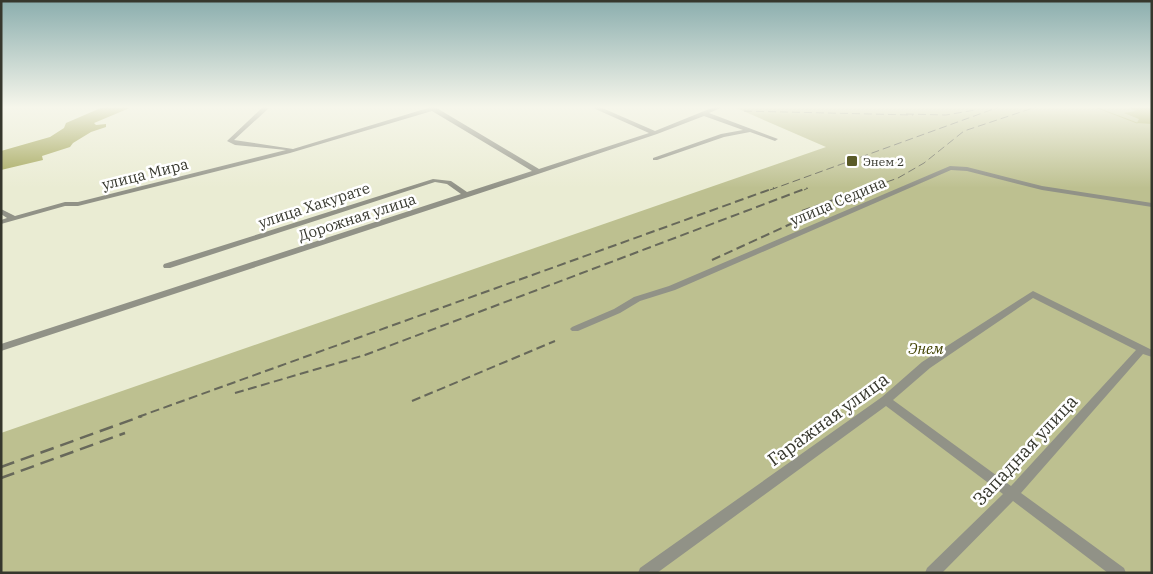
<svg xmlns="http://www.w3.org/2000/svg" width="1153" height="574" font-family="'IBM Plex Serif',serif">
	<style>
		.green { fill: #bdc090 }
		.water { fill: #a1a456 }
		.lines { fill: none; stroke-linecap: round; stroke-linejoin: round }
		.stream { stroke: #a1a456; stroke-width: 1 }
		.minor { fill: #919287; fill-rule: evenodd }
		.rail-far2 { stroke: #67685a; stroke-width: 1; stroke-dasharray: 8 4; stroke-linecap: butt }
		.rail-far1 { stroke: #67685a; stroke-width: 2; stroke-dasharray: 9 4.5; stroke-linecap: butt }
		.rail { stroke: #67685a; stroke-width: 2.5; stroke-dasharray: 14 7; stroke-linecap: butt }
		.poi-dot { fill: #5a5b28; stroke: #fff; stroke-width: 2 }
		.labels { text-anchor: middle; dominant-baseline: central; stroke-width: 5; stroke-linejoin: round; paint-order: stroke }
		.far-poi-label { font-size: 12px; fill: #36372d; stroke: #fff; text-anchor: start }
		.street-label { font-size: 15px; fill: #36372d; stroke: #fff }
		.park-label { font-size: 15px; font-style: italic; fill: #424303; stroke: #fff }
		.near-street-label { font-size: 18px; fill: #36372d; stroke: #fff }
	</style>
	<rect width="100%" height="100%" fill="#eaecd3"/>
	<path class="green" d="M734,107h418v466h-1151v-140l825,-286z"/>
	<path class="water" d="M103,107h29l-38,16 2,2 10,-1v3l-15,5 -18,11 -3,4 -28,9 1,4 -42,10v-19l49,-14 14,-9 2,-5z
		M1127,107h25v17l-15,-1 2,-4 -15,-6 12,-2z"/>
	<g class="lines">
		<path class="stream" d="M1095,107l42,16"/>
		<path class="minor" d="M263,107h7l-36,33 59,9 135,-41 -1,-1h8l104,62 110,-36 -58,-26h9l55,24 59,-24h9l-14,6 69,26 -3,2 -25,-9 -26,5 -67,23h-4v-2l68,-24 22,-4 -39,-14 -47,18 -116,39 -540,178v-7l460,-150 -14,-10 -12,-2 -265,86h-6l-1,-2 1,-2 269,-85 18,2 16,11 65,-21 -100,-60 -142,42 -212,53h-13l-64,18v-4l6,-2 -6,-4v-5l14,7 50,-14h13l208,-52 -51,-5 -8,-4z
			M950,166l17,1 75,19 110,17v4l-110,-17 -75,-19 -16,-1 -276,120 -35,11 -20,12 -42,18h-6l-2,-2 2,-2 42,-18 20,-12 35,-11z
			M1033,291l119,59v7l-9,-3 -122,139 103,75 2,5h-18l-95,-72 -71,72h-17l2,-5 76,-74 -117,-88 -229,167h-19l2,-5 242,-171 40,-35zM1033,298l103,52 -125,136 -118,-86 37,-32z"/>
		<path class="rail-far2" d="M744,111l169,4
			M906,114l40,1 29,-5
			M770,190l229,-83
			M804,190l4,-2
			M864,190l34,-12 26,-15 40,-32 72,-24"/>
		<path class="rail-far1" d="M802,211l66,-23
			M712,260l107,-49
			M235,393l130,-38 442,-167
			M412,401l143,-60
			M138,417l636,-229"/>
		<path class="rail" d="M1,467l141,-51
			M1,478l124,-45"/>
	</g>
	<linearGradient id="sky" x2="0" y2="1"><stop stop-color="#8baeae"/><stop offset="0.57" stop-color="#f6f6eb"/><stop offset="1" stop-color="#f6f6eb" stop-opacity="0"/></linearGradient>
	<rect width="1153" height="188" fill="url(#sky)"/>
	<rect class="poi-dot" x="846" y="155" width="12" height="12" rx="2.5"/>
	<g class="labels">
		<g class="far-poi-label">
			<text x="863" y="161">Энем 2</text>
		</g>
		<g class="street-label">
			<text transform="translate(145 174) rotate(-14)">улица Мира</text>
			<text transform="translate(838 201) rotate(-23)">улица Седина</text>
			<text transform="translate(314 205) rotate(-18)">улица Хакурате</text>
			<text transform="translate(357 217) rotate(-18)">Дорожная улица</text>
		</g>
		<g class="park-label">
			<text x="926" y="348">Энем</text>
		</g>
		<g class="near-street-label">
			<text transform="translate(828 419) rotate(-36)">Гаражная улица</text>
			<text transform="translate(1025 450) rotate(-47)">Западная улица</text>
		</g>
	</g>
	<rect width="1153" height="574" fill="none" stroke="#36372d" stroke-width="5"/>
</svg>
